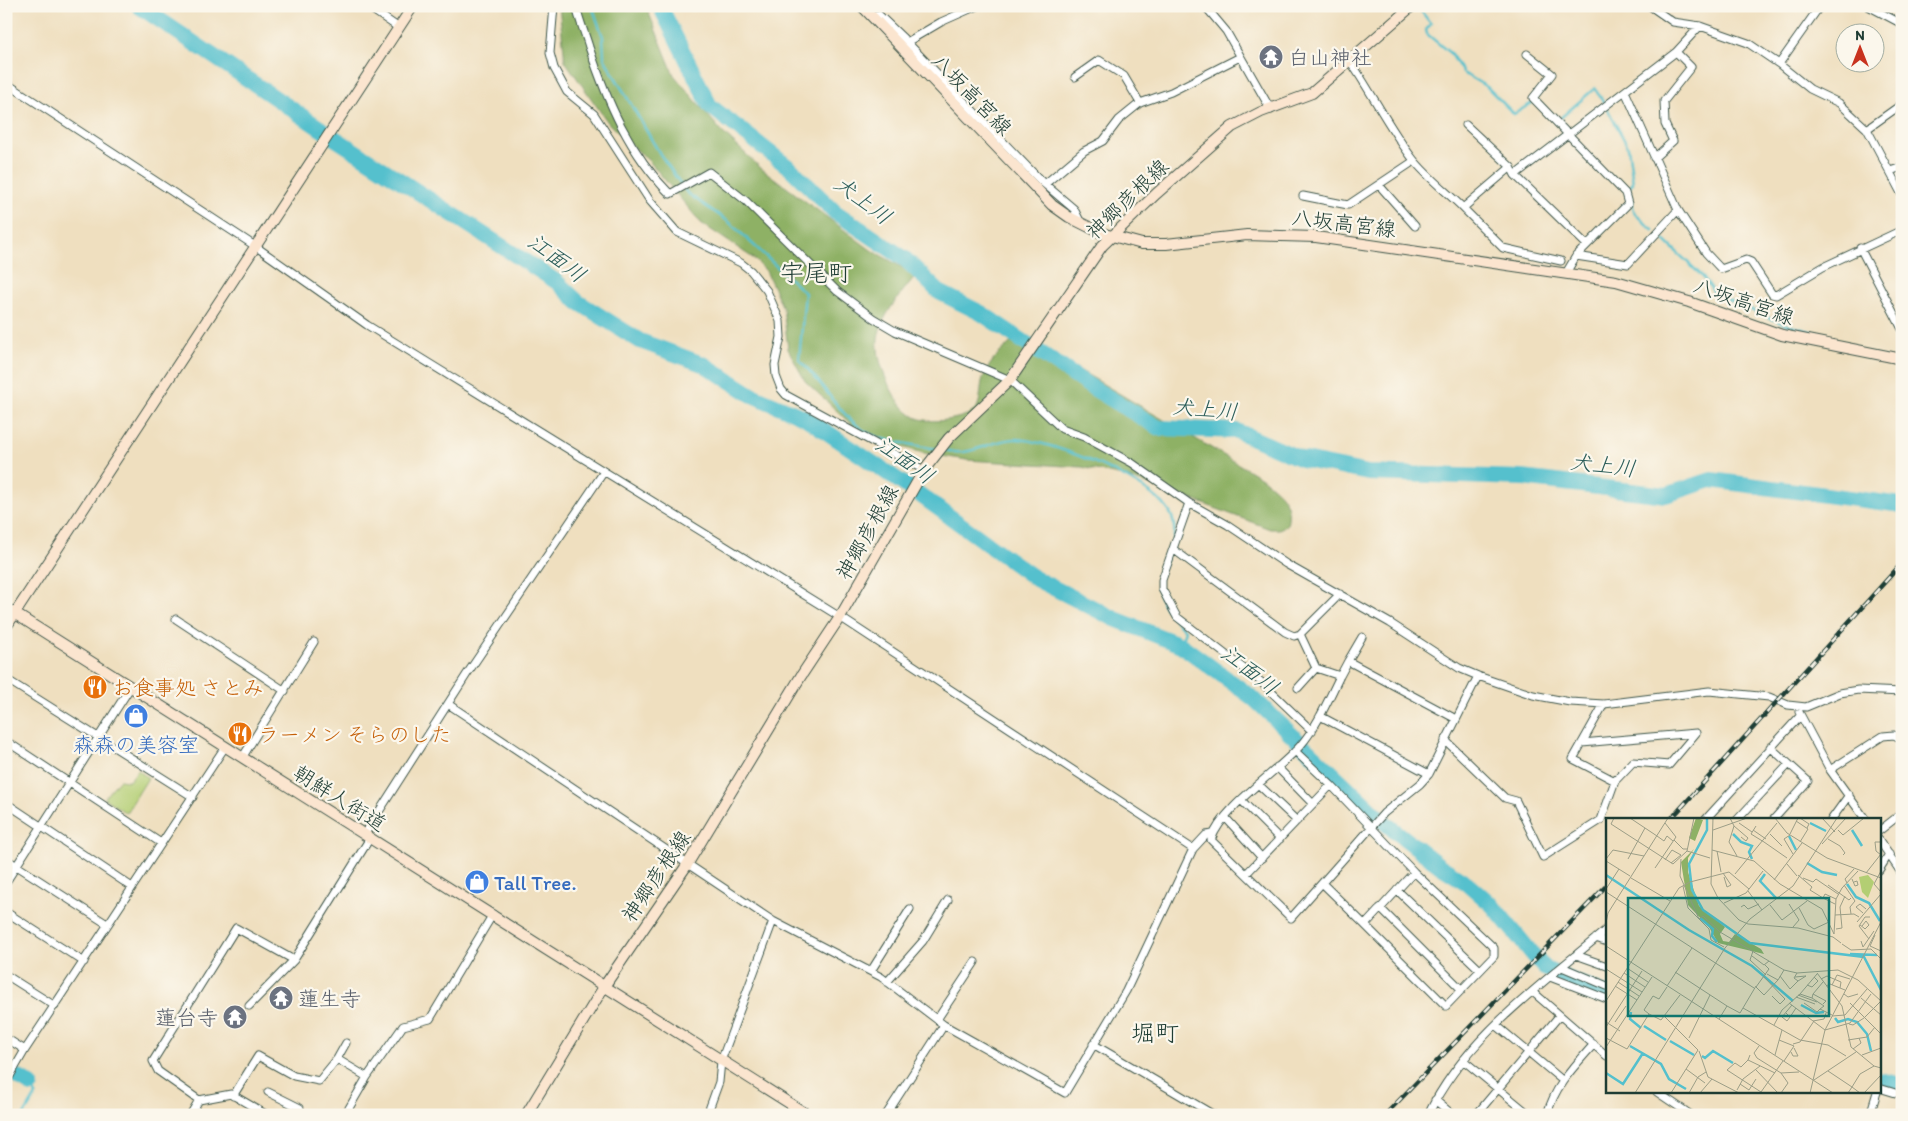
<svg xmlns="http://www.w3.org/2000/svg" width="1908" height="1121" font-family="Itim,'Klee One',sans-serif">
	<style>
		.green { fill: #b3ce73; stroke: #698654 }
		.forest { fill: #8eb165; stroke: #56774c }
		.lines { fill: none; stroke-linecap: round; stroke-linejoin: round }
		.stream { stroke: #54c0cd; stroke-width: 2.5 }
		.river { stroke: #54c0cd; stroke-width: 16 }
		.street-casing { stroke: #3e5549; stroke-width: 9 }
		.secondary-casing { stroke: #3e5549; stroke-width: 12 }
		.street { stroke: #fff; stroke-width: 7 }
		.secondary { stroke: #fbe5cf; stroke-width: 10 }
		.rail-casing { stroke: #1f3d34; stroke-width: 4.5 }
		.rail { stroke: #fbf7ec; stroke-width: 2.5; stroke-dasharray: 8; stroke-linecap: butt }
		.labels { text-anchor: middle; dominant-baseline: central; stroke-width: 4.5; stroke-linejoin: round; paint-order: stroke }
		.worship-label { font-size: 21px; fill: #5b616d; stroke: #fbf7ec; text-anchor: start }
		.street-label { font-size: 21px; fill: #1f3d34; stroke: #fbf7ec }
		.food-label { font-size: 21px; fill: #c56008; stroke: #fbf7ec; text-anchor: start }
		.shop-label { font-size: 21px; fill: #366cbe; stroke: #fbf7ec }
		.water-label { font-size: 22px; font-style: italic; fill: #2c5e5a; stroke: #fbf7ec }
		.quarter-label { font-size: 24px; fill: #1f3d34; stroke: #fbf7ec }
		.inset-river { fill: none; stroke: #54c0cd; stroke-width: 2.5 }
		.inset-road { fill: none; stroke: #9c9e87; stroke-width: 1 }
		.view { fill: #0f766e; fill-opacity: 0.15; stroke: #0f766e; stroke-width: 2.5 }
		.inset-edge { fill: none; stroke: #1f3d34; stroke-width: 2.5 }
	</style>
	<rect width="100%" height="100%" fill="#fbf7ec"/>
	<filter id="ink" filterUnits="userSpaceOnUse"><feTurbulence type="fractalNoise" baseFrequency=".02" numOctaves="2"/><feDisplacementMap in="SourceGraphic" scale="10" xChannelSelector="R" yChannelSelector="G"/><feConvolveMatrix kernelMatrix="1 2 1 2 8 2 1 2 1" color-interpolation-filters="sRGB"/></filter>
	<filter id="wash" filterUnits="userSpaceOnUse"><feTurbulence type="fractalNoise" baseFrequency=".0096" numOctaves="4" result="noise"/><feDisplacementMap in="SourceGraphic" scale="20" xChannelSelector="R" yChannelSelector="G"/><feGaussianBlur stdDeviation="1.12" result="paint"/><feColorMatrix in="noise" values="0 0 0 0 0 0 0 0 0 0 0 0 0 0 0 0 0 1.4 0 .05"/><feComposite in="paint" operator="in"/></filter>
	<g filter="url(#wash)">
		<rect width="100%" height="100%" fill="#efdfbf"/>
		<path class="green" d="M138,770l10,8 -22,35 -22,-15 15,-18 10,1z"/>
		<path class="forest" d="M559,6h87l28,69 48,57 40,37 109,81 45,25c-14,18 -35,40 -38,64 -3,23 18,73 42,80 15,4 37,1 51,-6 12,-6 8,-25 12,-35 6,-17 23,-32 37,-43l242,143c17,14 31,23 25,47l-8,4h-9l-103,-39 -45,-14 -40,-9 -115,-7 -44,-7 -38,-11 -32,-16 -48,-45 -17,-32 -5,-41 -17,-37 -13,-13 -52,-35 -51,-61 -41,-38 -44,-63z"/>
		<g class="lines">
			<path class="stream" d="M592,6l11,31 1,21 56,96 27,39 42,29 76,71 -6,67c24,22 39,54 66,71 16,11 52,14 72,18
				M1418,7l13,17 -5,6 1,4 24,20 12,19 24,14 27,27 18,-11
				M1607,108l21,39 5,36 -5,6 7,25 19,17
				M1557,121l38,-33 9,15
				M1659,235l44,42 13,18 68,29 40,11
				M944,450c6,1 14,3 19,2 18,-2 35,-13 52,-13 34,0 145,45 157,78 15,44 -48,57 13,113l-4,15
				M24,1115l12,-20 -5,-10"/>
			<path class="river" d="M139,6l197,133 221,143 21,20 62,39 65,24 47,30 54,23 114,77 116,84 79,40 66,26 72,53 132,125 55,43 27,17 25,22 52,63 63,27
				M660,6l50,100 81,63 44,43 70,47 34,33 42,21 107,72 71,43 78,3 64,28 67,14 154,5 144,17 45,-15 191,25
				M6,1070l25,15
				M1879,1080l23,5"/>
		</g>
	</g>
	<g filter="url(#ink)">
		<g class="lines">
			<defs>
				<path id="street" d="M367,6l32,22
					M554,6l-4,47 4,15 13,24 27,22 56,87 27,31 64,31 10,8 16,20 13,30 1,16 -6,28 1,11 5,13 5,6 138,75
					M576,6c3,14 9,27 13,41 18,54 40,106 81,147l39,-22 37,29 91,90 36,27 22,13 115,49 52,49 22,8 48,26 57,40 39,22 58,39 104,59 69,45 19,8 55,19 37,7 34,2 105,-13 60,6 19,8 18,2 34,-14 18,-3 44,2
					M1205,6l21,25 45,79
					M1650,6l23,16 27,4 48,17 31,21 31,25 29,14 28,26 35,66
					M1868,6l34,18
					M871,16l7,-2 24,23 139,144 33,28 7,14
					M907,42l34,-20 36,-16
					M1527,54l25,20 -19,24 92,95 3,11 -52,52 -10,17
					M1350,61c22,32 39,67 63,98 14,18 34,33 50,49l48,-41 4,8 72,70
					M1779,64l41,-58
					M1075,77l24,-17 25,16 16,27 31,-11 69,-35
					M6,83l249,163 112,79 473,292 353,232
					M1625,91l53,119 28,43 15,16 25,-9 5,2 21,32 4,1 47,-28 79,-37
					M1466,125l45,42
					M1867,129l35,-25
					M1654,158l19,-17 -8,-17 -1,-23 27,-34 -15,-15
					M1890,171l12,-4
					M1515,175l161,-123 24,-26
					M1045,184l39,-33 19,-10 16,-21 21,-17
					M1379,185l36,41
					M1303,196l45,9 66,-44
					M1463,208l40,40 58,13
					M1860,248l42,81
					M1576,256l52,8 50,-54
					M1900,359l2,-11
					M1189,503l-27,77v9l15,28 83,64 52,50
					M1173,549l112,83 9,4 6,-2 40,-40
					M176,619l109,72
					M1300,634l16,34 24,8c-12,24 -22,49 -40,70 -25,28 -77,60 -89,94l80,78 93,-105 36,-29 9,-10
					M1348,661l14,-24
					M1340,676l8,-15 108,58
					M6,679l187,118
					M1298,688l18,-20
					M448,704l325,217 108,56 63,48
					M1799,712l31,58 36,50
					M1320,716l109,58 49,-98
					M1445,740l60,58 11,3 27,56 58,-37 14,-39
					M6,741l155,102
					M1582,743l114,-10 -27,32 -36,-3 -18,19 -42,-22 31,-55
					M1770,747l38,34 -35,39
					M1295,751l36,34 83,87 80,76v8l-48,50 -81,-81
					M242,758l72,-116
					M1277,767l36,37
					M1830,770l53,-34 11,-1 8,4
					M1259,785l38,36
					M1242,801l38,38
					M6,803l126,84
					M1225,817l37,41
					M1705,820l95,-104
					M1737,820l52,-56
					M1831,820l18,-25
					M1879,831l23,-18
					M364,835l103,-161 136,-201
					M1879,840l23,34
					M6,859l101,65
					M1879,870l10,-16
					M1246,874l85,-89
					M6,882l124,-194
					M1322,883l43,42 49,-53
					M1397,890l83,80
					M1380,908l82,82
					M6,912l78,50
					M1596,938l11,4
					M1576,955l31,11
					M1562,967l45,19
					M871,971l39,-62
					M6,975l49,31
					M1550,977l57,22
					M887,982l36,-41 25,-41
					M1533,992l74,64
					M249,1006l45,-46
					M938,1018l37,-56
					M1496,1025l66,55
					M6,1038l19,12
					M346,1043l-9,16 30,18
					M1093,1044l121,71
					M1463,1060l67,55
					M6,1083l19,-33 200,-303
					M1879,1088l23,7
					M268,1092l32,16 -4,7
					M1657,1092l34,23
					M233,1096l25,-40 36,20 25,5 18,-22
					M199,1100l32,-6 36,21
					M1435,1100l18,15
					M190,1115l9,-15 -41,-29 -5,-10 83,-133 58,32 76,-122
					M345,1115l22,-38 36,-51 27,-7 63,-105
					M707,1115l12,-33 2,-21 52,-140
					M886,1115l58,-90 121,68 61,-102 67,-142 13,-14 7,-1
					M1428,1115c37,-78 115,-131 179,-186
					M1476,1115l83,-99
					M1547,1115c8,-30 27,-48 47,-71
					M1870,1115l7,-23"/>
				<path id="secondary" d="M862,6l190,199 17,12 32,16 41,11h24l81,-9 69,2 300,44 73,21 93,33 120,24
					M6,608l802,507
					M6,627l407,-621
					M526,1115l79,-130 82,-120 114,-189 39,-59 84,-147 25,-32 61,-58 92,-134 54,-52 76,-67 29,-15 51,-19 100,-87"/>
			</defs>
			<use href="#street" class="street-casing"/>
			<use href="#secondary" class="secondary-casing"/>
			<use href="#street" class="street"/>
			<use href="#secondary" class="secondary"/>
			<defs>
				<path id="rail" d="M1670,820l232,-257
					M1385,1115l222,-230"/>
			</defs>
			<use href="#rail" class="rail-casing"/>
			<use href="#rail" class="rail"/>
		</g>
	</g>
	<defs>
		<symbol id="temple-disc" viewBox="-11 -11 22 22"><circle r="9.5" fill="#6b7280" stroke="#fbf7ec"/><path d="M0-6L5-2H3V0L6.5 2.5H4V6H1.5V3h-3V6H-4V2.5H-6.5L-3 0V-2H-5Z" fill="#fff"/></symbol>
		<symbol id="restaurant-disc" viewBox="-11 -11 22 22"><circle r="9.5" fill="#e8710a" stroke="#fbf7ec"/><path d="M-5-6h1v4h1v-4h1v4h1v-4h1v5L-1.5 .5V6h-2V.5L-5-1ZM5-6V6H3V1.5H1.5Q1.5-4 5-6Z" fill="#fff"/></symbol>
		<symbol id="shop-disc" viewBox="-11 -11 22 22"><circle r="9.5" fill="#3f7fe0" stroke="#fbf7ec"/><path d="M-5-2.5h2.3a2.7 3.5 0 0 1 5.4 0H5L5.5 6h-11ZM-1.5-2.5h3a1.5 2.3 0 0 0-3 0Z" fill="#fff"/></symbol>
	</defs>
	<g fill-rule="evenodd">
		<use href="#temple-disc" x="1257" y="43" width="28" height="28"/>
		<use href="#restaurant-disc" x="81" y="673" width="28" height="28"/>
		<use href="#shop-disc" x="122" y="702" width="28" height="28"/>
		<use href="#restaurant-disc" x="226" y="720" width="28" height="28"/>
		<use href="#shop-disc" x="463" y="868" width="28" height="28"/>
		<use href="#temple-disc" x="267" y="984" width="28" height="28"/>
		<use href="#temple-disc" x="221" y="1003" width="28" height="28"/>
	</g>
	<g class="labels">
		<g class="worship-label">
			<text x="1288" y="57">白山神社</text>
			<text x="298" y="998">蓮生寺</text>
			<text x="218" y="1017" text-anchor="end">蓮台寺</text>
		</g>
		<g class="street-label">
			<text transform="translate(972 94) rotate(46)">八坂高宮線</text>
			<text transform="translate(1127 199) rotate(-44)">神郷彦根線</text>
			<text transform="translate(1344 223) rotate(7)">八坂高宮線</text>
			<text transform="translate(1744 301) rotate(19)">八坂高宮線</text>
			<text transform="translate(867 532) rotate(-61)">神郷彦根線</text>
			<text transform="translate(340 798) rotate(32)">朝鮮人街道</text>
			<text transform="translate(656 876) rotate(-56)">神郷彦根線</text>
		</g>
		<g class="food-label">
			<text x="112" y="687">お食事処 さとみ</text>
			<text x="258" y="734">ラーメン そらのした</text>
		</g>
		<g class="shop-label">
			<text x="136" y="744">森森の美容室</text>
			<text x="494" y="882" text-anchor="start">Tall Tree.</text>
		</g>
		<g class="water-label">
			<text transform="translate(863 200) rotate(37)">犬上川</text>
			<text transform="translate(557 258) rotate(37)">江面川</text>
			<text transform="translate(1205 409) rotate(5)">犬上川</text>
			<text transform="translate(905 460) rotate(35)">江面川</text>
			<text transform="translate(1603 465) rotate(7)">犬上川</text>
			<text transform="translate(1250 670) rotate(38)">江面川</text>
		</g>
		<g class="quarter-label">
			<text x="816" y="272">宇尾町</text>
			<text x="1155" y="1032">堀町</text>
		</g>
	</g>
	<g transform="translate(1606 818)">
		<rect width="275" height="275" fill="#efdfbf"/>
		<path d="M262,57l6,7 -6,16 -6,-6 -3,-15z" fill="#b3ce73"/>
		<path d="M90,0l7,2 -8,21 -6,-3zM88,31l-6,9v14l11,34 26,21 -5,7 3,7 6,1 6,-8 26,15 3,5 -46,-11 -9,-16 -21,-22 -7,-43z" fill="#8eb165"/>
		<path class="inset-river" d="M101,0v12l-18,34 3,26 11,20 47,33 114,14 17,33M204,5l16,8M246,12l10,16M127,16l8,8 11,4 -3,6 3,7M183,18l7,14M201,45l15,9 15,3M159,56l-5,7 16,17M0,57l83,55 63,36 41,35M241,66l9,13 13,6 11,18M94,100l13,11 -1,7 5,6M244,136l27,1M195,187l15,8 8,-1M25,194l-1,7 11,9M229,200l3,4 10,-3 9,3 10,12 4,17M38,208l22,14M64,223l24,14M24,228l31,18 8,15 17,10M96,238l3,2 8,-7 20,12M0,255l17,11 20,-31"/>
		<path class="inset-road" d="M8,0l-3,6 62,40 14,-13 7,-33M24,0l27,18M107,0l-2,66 7,14 21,22 9,4 50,4 35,9 8,6M124,0l4,8 -5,16 8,14M169,0l12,15 40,25 54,20M194,0l9,6 -2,4M216,0l13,14M190,3l12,8 -8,13M133,5l13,9M128,8l14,12 -2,3 -5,-4M150,8l-5,8 13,8M107,12l34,-12M147,12l13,9M232,12l5,5 21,-17M164,16l12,12M184,16l8,-16M184,17l-6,4 9,15M51,18l7,5 3,-5 6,5M222,21l12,7 5,7 -2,2M68,22l9,9h4M158,24l23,16M216,26l24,-26M106,32l42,11 26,23 42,25 12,25M81,33l23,7M111,33l4,21M275,37l-5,-4 -1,-9h6M0,41l7,-9 31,6M22,41l17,-31M75,41l-1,17 19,43 4,-3 17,16 64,38 13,3 41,-3 20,10 23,21M59,42l7,-10 9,5 -10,8M0,43l24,15M181,46l10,12M49,50l21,-31 -11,-14M275,53l-7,13 7,8M117,55l8,12 -4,2 -3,-10M260,55l15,-19M129,56l42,-51M192,57l14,12 -2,3 13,8M25,60l39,23M197,60l10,4 3,-3 22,15M246,61l3,7 3,-1 -1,-4 -3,1M168,62l28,-37M241,65l-2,-4 9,-10M222,67l21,15 2,-2M238,67l11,16 -5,6 1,7M77,68l5,22 21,21 2,11 13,7M0,71l13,-20M142,73l14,19M0,74l148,96M118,85l22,-10 17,-22M183,86l10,16 -6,7M229,86l-12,-6 2,-4 11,5M164,87l12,15 25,-19M135,89l3,-2 4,4 11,-5M193,90l9,17 6,4 15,-7M257,95l-7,-6 4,-3 6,5M229,97l19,-1 5,3M251,104l24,-28M0,105l2,-10 60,-95M254,107l4,3 1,1 4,-4 -3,-4 -4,5M230,111l6,-1 -2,-21 5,-11M228,116l2,-35 6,-11 16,-17M269,117l-5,11 11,5M263,121l-10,-13 6,-9h5M255,123l2,6 11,-16M236,126l9,6 20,-1 10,10M0,128l227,147M147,133l-3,9 16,15M146,138l12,9 5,-4M159,147l4,4 -13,18 8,8 14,-15M21,150l21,14M0,151l36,23M69,154l52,34M18,155l21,14M211,155l25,33 9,41 23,19M161,156l11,6 6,-10M211,156l-17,20 12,4 1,-4 13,7 -3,3M174,158l10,13 8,-8M158,159l21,22 -5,5 -8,-8M189,159l11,-1 -8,5 -4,-3 3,-5M215,161l6,-3 14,6 -1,6M12,164l21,14M201,167l5,2 6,-6 -4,-4M226,167l5,-10 13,4M9,168l22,14M61,168l25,-38M220,168l4,-2 15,6M207,176l10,-12M238,176l4,3 10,-3M192,177l19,7M190,179l19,7M206,180l12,8 -4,3M255,180l20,17M0,183l73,-113 11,-6 39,-10 20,17M183,185l36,27 25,-7 21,-29M198,185l13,9 3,-3 12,6M244,185l31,31M137,190l57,32 28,5 18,11M180,195l4,4 6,-9M43,196l12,6 19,-25M58,198l34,34 -27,43M226,198l13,-1 22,-26M184,199l-3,4 -5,-4 10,-12M258,200l16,-16M113,201l8,-13 13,7 16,-27M207,203l11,-2 2,-6M0,204l14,9M9,204l11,-16M243,206l4,1 11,-7M168,207l8,-15 18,-16M0,209l36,-56M0,220l21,11 22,-35 -5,-4 9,-14 6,3 8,-12M83,220l21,-43M173,222l15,6 -10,15M242,222l19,-3 8,-10M187,226l7,-2 14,-21M153,228l-5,7 3,5 24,15 7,10 -7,10M0,229l46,-70M247,231l8,-6 -2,-5M93,233l9,26 31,16M185,234l2,4h5l-4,-8M144,237l-2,5 27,13M169,237l7,-25M256,237l19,-7M142,242l-7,7 -6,-4 -8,7 34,22 22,-31M80,251l19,14M150,252l22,23M222,253l24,16 8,-13 14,-8 7,2M175,255l18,-1M208,262l42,-28M134,266l9,6 7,-11M131,272l6,-11 17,-13M29,275l90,-145 25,-29 43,-33 44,-68M83,275l9,-16 8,-5M94,275l12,-14M204,275l15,-63 56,-108M242,275l4,-6 8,6M258,275l17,-18"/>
		<path class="view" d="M22,80h201v118h-201z"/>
		<rect width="275" height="275" class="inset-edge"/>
	</g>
	<rect width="1908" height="1121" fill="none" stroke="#fbf7ec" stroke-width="25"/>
	<g transform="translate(1860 48)"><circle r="24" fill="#fbf7ec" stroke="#a3ada2"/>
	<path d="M0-4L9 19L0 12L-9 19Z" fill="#c8321e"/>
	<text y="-8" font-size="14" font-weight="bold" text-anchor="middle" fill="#1f3d34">N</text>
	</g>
</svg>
